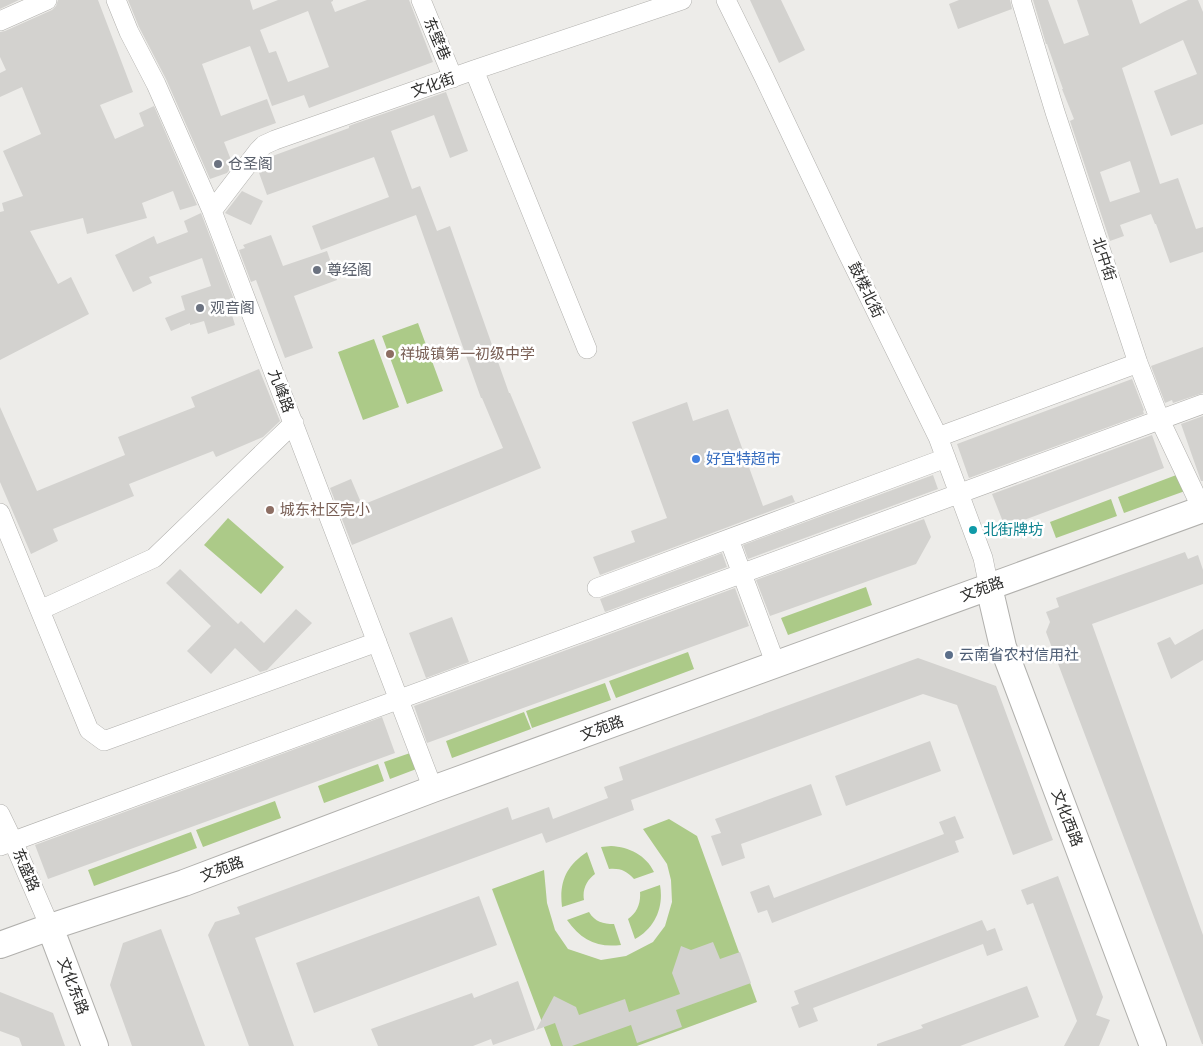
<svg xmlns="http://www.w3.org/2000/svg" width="1203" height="1046" font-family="'Nunito Sans','Noto Sans SC',sans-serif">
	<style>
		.green { fill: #acca88 }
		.building { fill: #d3d2cf; fill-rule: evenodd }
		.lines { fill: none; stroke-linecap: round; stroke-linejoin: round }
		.street-casing { stroke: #b1b0ad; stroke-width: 20 }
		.secondary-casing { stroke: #b1b0ad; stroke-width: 28 }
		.street { stroke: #fff; stroke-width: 19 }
		.secondary { stroke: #fff; stroke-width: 26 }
		.worship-dot { fill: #6b7280; stroke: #fff; stroke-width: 2 }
		.education-dot { fill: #8d6e63; stroke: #fff; stroke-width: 2 }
		.shop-dot { fill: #3f7fe0; stroke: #fff; stroke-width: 2 }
		.culture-dot { fill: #0f9aa8; stroke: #fff; stroke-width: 2 }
		.service-dot { fill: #5c6f8a; stroke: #fff; stroke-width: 2 }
		.labels { text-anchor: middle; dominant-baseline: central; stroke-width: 5; stroke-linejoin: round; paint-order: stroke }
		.street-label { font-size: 15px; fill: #2d2d2c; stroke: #fff }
		.worship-label { font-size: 15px; fill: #5b616d; stroke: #fff; text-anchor: start }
		.education-label { font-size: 15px; fill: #785e54; stroke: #fff; text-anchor: start }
		.shop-label { font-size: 15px; fill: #366cbe; stroke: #fff; text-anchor: start }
		.culture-label { font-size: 15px; fill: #0d838f; stroke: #fff; text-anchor: start }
		.service-label { font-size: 15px; fill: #4e5e75; stroke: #fff; text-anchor: start }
	</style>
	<rect width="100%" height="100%" fill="#edece9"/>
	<path class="green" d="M418,323l25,68 -36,13 -25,-68z
		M374,339l25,68 -36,13 -25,-68z
		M1179,474l6,17 -61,22 -6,-16z
		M1111,499l6,17 -61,22 -6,-16z
		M228,518l56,49 -23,27 -57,-49z
		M866,587l6,18 -84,30 -7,-17z
		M688,652l6,17 -78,29 -7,-17z
		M605,683l6,17 -79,28 -6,-17z
		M524,712l7,17 -79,29 -6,-17z
		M413,752l6,16 -29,11 -6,-17z
		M378,764l6,17 -60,22 -6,-17z
		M275,801l6,17 -78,29 -7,-17z
		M669,819l28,17 60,166 -120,44h-86l-59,-157 52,-19 3,33 8,27 13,19 33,11 25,-4 27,-14 12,-16 7,-24 -1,-22 -4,-16 -24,-35z
		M191,832l6,16 -103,38 -6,-16z
		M611,846c18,1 35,9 43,26l-20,7c-7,-8 -14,-11 -25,-10l-8,-22z
		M587,852l8,22c-8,6 -13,15 -11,26l-22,7c-3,-25 4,-41 25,-55z
		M660,885c4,22 -5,43 -25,54l-7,-20c9,-6 13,-16 12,-27z
		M589,912c6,10 14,12 25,12l7,21c-24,3 -40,-5 -54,-25z"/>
	<path class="building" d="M0,0h19l-19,9z
		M58,0h40l35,92 -33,13 15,34 29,-13 -5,-13 15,-7 43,99 -17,5 -7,-19 -31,12 5,15 -60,16 -4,-16 -53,13 28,53 13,-7 18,37 -89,46v-148l4,-1 -2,-8 21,-7 -20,-45 38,-17 -19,-47 -22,10v-24l6,-3 -6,-13v-25l5,-1 47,-21 4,-4z
		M128,0h122l3,10 25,-10h55v1l-2,1 4,10 32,-12h42l24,62 -124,46 -5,-13 -32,11 -22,-60 -48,18 19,52 46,-17 9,24 -52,19 9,23 -6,8 -17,6 -44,-100 -27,-52zM308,11l21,56 -41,15 -12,-31 -7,2 -9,-23z
		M750,0h31l24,50 -26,13z
		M959,0h51l2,9 -54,20 -9,-25z
		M1033,0h15l16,44 25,-9 -12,-35h55l8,24 25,-13 23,-11h10l5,12v112l-32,12 -17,-45 43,-17 -14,-34 -61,28 38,116 18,-6 18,51 7,-2v25l-33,11 -14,-39h-1l-4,-10 -31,11 4,11 -14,5 -40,-120 4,-2 -12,-30h1l-16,-45h-1zM1130,161l10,31 -30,10 -10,-30z
		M446,92l22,59 -18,7 -16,-43 -43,16 21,58 8,-3 17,45 13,-5 59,167h1l31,75 -189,77 -22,-57 21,-9 11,26 141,-57 -21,-50h-1l-65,-183 -95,35 -9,-24 77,-29 -15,-40 -107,38 -9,-25 9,-12 82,-30v-2l5,-2z
		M242,191l21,10 -12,24 -26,-12z
		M201,213l38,100 -7,2 3,10 -27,9 -4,-13 -14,4v-2l-19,8 -6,-13 20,-8 -4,-14 30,-10 -9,-28 -53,19 3,6 -19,9 -18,-37 39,-19 3,8 31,-12 -4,-11z
		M271,235l12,31 44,-15 10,29 -43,16 19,52 -28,10 -29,-78 -5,2 -12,-32 6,-2 -2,-3z
		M1203,347v46l-30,10 -1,-3 -7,3 -14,-37z
		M259,369l21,52 -17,16 -47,20 -3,-6 -84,33 5,12 -81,33 5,12 -27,13 -31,-72v-75l37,84 88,-36 -7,-18 77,-30 -4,-10z
		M1132,379l12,31 -1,1 1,3 -175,64 -12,-34z
		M687,402l6,19 35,-12 35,97 29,-11 3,7 -195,73 -7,-18 42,-15 -4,-11 36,-13 -35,-96z
		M1203,416v65h-2l-20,-57z
		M1152,435l12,33 -159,59 -13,-33z
		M933,475l5,14 -190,70 -5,-14z
		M924,519l7,18 -15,27 -146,52 -14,-36z
		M1185,552l3,7 10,-4 5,15v14l-111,40 111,311v109h-1l-156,-412 4,-10 -4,-10 13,-5 -3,-9z
		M722,553l5,14 -122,45 -5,-13z
		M180,569l58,55 3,-3 23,22 32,-34 16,14 -45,47 -7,2 -25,-24 -24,26 -24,-23 24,-25 -45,-43z
		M735,588l14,38 -322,117 -13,-37z
		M452,617l17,45 -43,16 -17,-45z
		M1203,629v31l-32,19 -14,-36 13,-6 5,8z
		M918,658l78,28 57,154 -40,15 -56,-150 -34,-11 -292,106 3,10 -88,33 -4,-10 -287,105 39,108h-45l-41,-111 7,-13 25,-8 -3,-7 271,-100 4,13 37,-13 4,12 55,-21 -4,-11 19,-7 -4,-13z
		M382,717l13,36 -347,126 -13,-34z
		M930,741l11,30 -95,35 -11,-30z
		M811,784l11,31 -81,29 4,14 -23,8 -11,-30 10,-3 -6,-14z
		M955,816l9,22 -9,3 4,11 -187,71 -5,-13 -9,3 -8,-21 19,-7 5,13 170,-64 -5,-12z
		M1058,876l45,121 -7,18 14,5 -11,26h-35l13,-25 -44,-118 -6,2 -6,-15z
		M479,896l18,49 -183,68 -18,-50z
		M982,920l5,11 8,-3 8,22 -16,6 -4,-12 -170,64 5,13 -19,7 -8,-21 8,-3 -5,-13z
		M161,929l44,117h-73l-22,-61 13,-42z
		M713,942l7,17 20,-7 11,31 -75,27 6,17 -45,16 -6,-18 -59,21h-9l-8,-23 -19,7 18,-34 22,11 3,8 46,-16 4,13 51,-18 -8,-21 9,-27 10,4z
		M518,981l17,49 -42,15 -2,-6 -18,7h-95l-7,-17 101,-36 2,5z
		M1027,986l12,31 -79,29h-83v-2l46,-16 -2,-3z
		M0,992l53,21 12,33h-43l-3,-8 -19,-7z"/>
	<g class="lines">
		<defs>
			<path id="street" d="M116,0l13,32 27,52 56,127 221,578
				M421,0l32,78
				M726,0l38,77 82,173 92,187 45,121 6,29
				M1021,0l34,112 83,251 22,57 43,91
				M0,21l47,-21
				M474,70l113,279
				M212,211l46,-60 6,-6 11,-5 199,-70 208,-70
				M938,437l200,-74
				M0,513l89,217 15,11 273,-99
				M729,539l47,126
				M597,588l349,-130
				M40,610l114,-52 140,-135
				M0,814l13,27 37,86
				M0,846l1203,-442"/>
			<path id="secondary" d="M989,587l14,60 150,399
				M50,927l45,119
				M0,945l50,-18 134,-44 249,-94 770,-280"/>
		</defs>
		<use href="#street" class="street-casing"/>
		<use href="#secondary" class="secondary-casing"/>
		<use href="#street" class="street"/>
		<use href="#secondary" class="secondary"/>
	</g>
	<g class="worship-dot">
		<circle cx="218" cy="164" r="5"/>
		<circle cx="317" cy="270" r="5"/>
		<circle cx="200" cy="308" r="5"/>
	</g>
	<g class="education-dot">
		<circle cx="390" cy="354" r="5"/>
		<circle cx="270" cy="510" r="5"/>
	</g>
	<circle class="shop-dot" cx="696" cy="459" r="5"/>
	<circle class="culture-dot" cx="973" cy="530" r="5"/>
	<circle class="service-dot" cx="949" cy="655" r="5"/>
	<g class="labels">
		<g class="street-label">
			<text transform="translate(437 39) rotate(67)">东壁巷</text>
			<text transform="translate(433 85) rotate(-19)">文化街</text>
			<text transform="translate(1104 259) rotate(72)">北中街</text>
			<text transform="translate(866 290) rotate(64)">鼓楼北街</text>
			<text transform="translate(281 391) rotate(69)">九峰路</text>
			<text transform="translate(982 589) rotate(-20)">文苑路</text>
			<text transform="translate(602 728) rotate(-20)">文苑路</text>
			<text transform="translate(1067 818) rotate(69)">文化西路</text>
			<text transform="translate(222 869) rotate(-21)">文苑路</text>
			<text transform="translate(26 870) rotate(67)">东盛路</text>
			<text transform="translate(73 986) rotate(69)">文化东路</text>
		</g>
		<g class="worship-label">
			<text x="228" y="164">仓圣阁</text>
			<text x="327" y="270">尊经阁</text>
			<text x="210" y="308">观音阁</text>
		</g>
		<g class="education-label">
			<text x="400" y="354">祥城镇第一初级中学</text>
			<text x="280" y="510">城东社区完小</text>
		</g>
		<g class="shop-label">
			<text x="706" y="459">好宜特超市</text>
		</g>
		<g class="culture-label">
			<text x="983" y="530">北街牌坊</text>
		</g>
		<g class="service-label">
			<text x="959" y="655">云南省农村信用社</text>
		</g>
	</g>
</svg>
